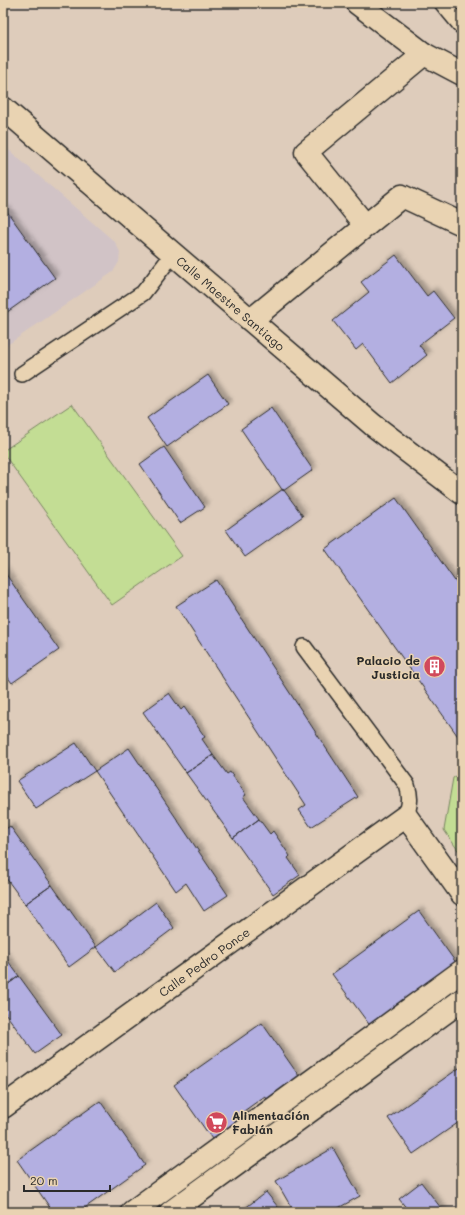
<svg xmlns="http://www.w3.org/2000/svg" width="465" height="1215" font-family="Mali,sans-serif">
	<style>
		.built { fill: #d1c3c6 }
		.green { fill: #c3dd94; stroke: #778460 }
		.building { fill: #b3afe1; stroke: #2b2b2b; filter: url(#shadow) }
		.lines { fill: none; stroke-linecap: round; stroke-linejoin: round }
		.lane-casing { stroke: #2b2b2b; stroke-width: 18 }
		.street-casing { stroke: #2b2b2b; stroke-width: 25 }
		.secondary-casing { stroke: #2b2b2b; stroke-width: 25 }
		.lane { stroke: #e9d3b2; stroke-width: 15 }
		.street { stroke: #e9d3b2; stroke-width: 22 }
		.secondary { stroke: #e9d3b2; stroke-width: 22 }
		.labels { text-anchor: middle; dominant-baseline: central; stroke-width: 3; stroke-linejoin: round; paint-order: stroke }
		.street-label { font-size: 12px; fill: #2b2b2b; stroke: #e9d3b2 }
		.poi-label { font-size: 12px; font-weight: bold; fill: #2b2b2b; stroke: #e9d3b2; text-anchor: end }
	</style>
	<defs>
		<filter id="shadow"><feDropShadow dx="3.5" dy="-3.5" stdDeviation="2" flood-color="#0004"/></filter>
	</defs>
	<rect width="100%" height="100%" fill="#deccbb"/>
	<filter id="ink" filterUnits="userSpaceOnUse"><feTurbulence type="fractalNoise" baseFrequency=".025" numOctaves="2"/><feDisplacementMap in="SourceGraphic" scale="8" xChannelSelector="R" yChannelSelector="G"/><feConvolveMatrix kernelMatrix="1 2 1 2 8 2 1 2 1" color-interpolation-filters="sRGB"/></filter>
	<g filter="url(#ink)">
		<path class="built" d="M3,145l112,97 5,10 -1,10 -6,10 -110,76z"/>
		<path class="green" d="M72,404l110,152 -70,49 -109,-152v-2z
			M462,772v84l-18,-26 9,-52z"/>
		<path class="building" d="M6,210l49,68 -52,37v-104z
			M396,255l31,41 6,-5 21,27 -35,27 8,10 -35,28 -29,-39 -7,6 -23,-29 36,-29 -8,-10z
			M208,375l20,29 -61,43 -20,-29z
			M271,408l42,62 -30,21 -42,-62z
			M164,447l41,60 -25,16 -40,-59z
			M283,489l20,27 -58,41 -19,-27z
			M396,498l66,93v151l-137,-193z
			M3,570l56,80 -47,33 -9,-12z
			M216,580l142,217 -47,30 -12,-17 7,-5 -130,-199z
			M169,693l12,17 3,-3 21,30 -3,2 11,16 -27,18 -43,-61z
			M76,743l19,28 -59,38 -19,-28z
			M129,748l99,147 -24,16 -18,-28 -10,8 -81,-120z
			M213,755l14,19 3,-2 16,23 -3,2 16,22 -26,19 -47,-65z
			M259,819l11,15 3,-3 17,25 -2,2 12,17 -27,19 -40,-56z
			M10,826l42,59 -27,19 -22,-30v-43z
			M52,885l44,62 -27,20 -44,-63z
			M156,902l18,26 -59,44 -19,-25z
			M419,911l38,53 -32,24 -3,-2 -22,16 2,3 -31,22 -39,-53z
			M3,954l16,22 -16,12z
			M19,976l43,59 -27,19 -32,-44v-22z
			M262,1023l37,53 -32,23 -2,-3 -21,15 2,4 -34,24 -38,-54z
			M462,1066v54l-49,34 -25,-36z
			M100,1101l45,64 -66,47h-26l-36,-52z
			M333,1148l27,48 -29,16h-37l-18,-31z
			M462,1158v13l-6,-8z
			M421,1182l23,30h-39l3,-2 -9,-11z
			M266,1192l16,20h-42z"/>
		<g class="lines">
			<defs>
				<path id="lane" d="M442,3l20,24
					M22,374l121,-81 30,-39
					M304,647l103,138c4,12 3,19 -1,31"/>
				<g id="street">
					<path d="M357,3l67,51 38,20"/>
					<path id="s1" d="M3,108l370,317 89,68"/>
					<path d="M365,225l-59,-73 118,-98"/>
					<path d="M251,320l151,-124 60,28"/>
					<path id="s2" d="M3,1107l403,-291 56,78"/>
				</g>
				<path id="secondary" d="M132,1212l330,-241
					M171,1212l291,-212"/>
			</defs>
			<use href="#lane" class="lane-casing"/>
			<use href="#street" class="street-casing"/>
			<use href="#secondary" class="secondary-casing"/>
			<use href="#lane" class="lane"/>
			<use href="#street" class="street"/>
			<use href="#secondary" class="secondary"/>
		</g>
	</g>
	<defs>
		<symbol id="building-disc" viewBox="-11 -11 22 22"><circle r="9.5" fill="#d1495b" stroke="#e9d3b2"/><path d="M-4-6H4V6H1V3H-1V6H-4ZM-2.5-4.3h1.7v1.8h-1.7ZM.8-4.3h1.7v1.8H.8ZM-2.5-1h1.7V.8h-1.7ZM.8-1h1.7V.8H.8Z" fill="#fff"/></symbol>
		<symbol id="supermarket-disc" viewBox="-11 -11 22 22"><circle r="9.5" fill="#d1495b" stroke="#e9d3b2"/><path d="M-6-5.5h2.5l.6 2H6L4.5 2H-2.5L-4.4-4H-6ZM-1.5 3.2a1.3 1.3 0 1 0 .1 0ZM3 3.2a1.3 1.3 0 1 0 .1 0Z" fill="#fff"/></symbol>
	</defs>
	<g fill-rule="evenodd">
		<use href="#building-disc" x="422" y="654" width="25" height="25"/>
		<use href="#supermarket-disc" x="204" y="1110" width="25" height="25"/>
	</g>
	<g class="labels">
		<g class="street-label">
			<text stroke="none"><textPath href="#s1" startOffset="300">Calle Maestre Santiago</textPath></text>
			<text stroke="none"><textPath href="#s2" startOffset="248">Calle Pedro Ponce</textPath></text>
		</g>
		<g class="poi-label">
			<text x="420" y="660">Palacio de<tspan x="420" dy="14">Justicia</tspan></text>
			<text x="232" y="1115" text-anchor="start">Alimentación<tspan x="232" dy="14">Fabián</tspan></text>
		</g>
	</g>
	<rect width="465" height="1215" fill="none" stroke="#e9d3b2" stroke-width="16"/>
	<rect x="8" y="8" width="449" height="1199" fill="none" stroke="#2b2b2b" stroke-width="1.5" filter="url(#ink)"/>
	<path d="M24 1185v6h86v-6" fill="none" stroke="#2b2b2b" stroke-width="2"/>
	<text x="30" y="1185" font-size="12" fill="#2b2b2b" stroke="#e9d3b2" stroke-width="3" paint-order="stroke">20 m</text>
</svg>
